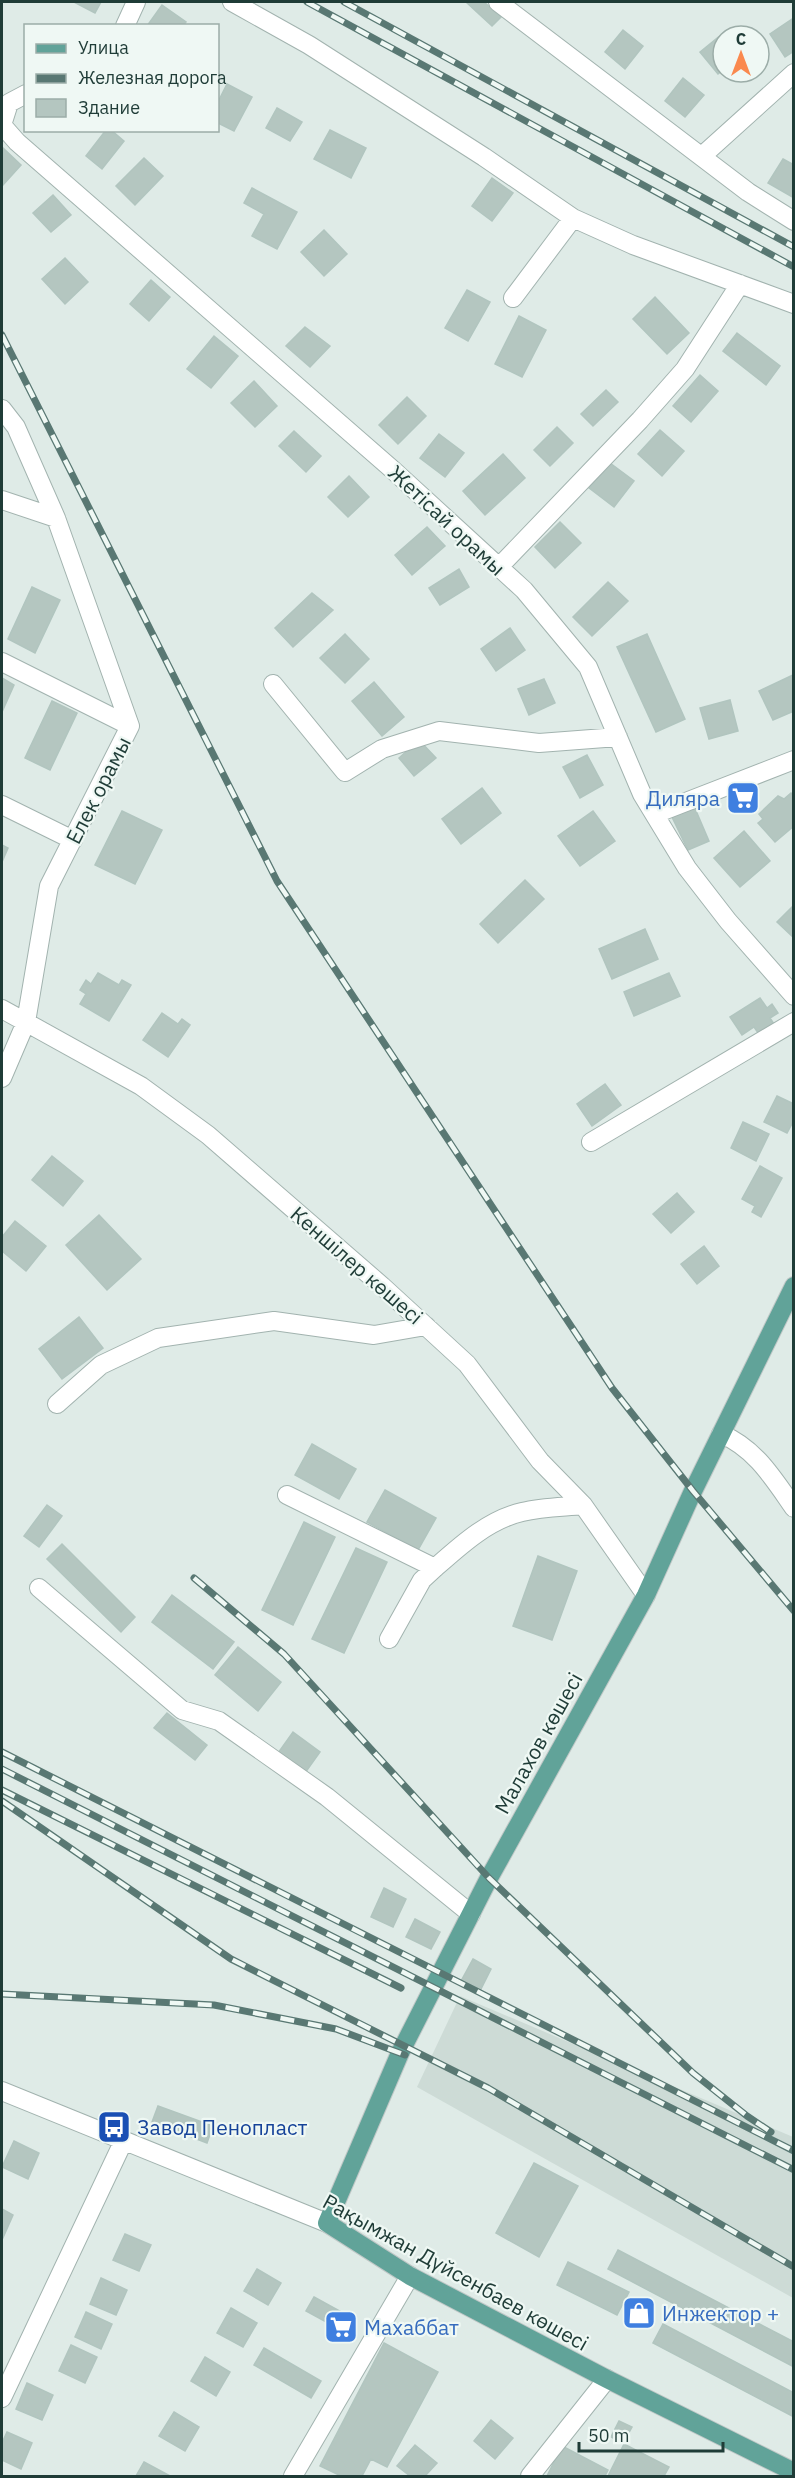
<svg xmlns="http://www.w3.org/2000/svg" width="795" height="2478" font-family="'IBM Plex Sans',sans-serif">
	<style>
		.built { fill: #cddbd6 }
		.building { fill: #b4c6c0; stroke: #b1c5bf; stroke-width: 1.5 }
		.lines { fill: none; stroke-linecap: round; stroke-linejoin: round }
		.minor-casing { stroke: #a2b3af; stroke-width: 20 }
		.major-casing { stroke: #c0c8c7; stroke-width: 20 }
		.minor { stroke: #fff; stroke-width: 18 }
		.major { stroke: #61a399; stroke-width: 18 }
		.rail-casing { stroke: #597873; stroke-width: 7 }
		.rail { stroke: #eff8f4; stroke-width: 4.5; stroke-dasharray: 14; stroke-linecap: butt }
		.labels { text-anchor: middle; dominant-baseline: central; stroke-width: 4.5; stroke-linejoin: round; paint-order: stroke }
		.street-label { font-size: 21px; fill: #1f3c37; stroke: #eff8f4 }
		.shop-label { font-size: 21px; fill: #366cbe; stroke: #eff8f4; text-anchor: start }
		.transit-label { font-size: 21px; fill: #164399; stroke: #eff8f4; text-anchor: start }
	</style>
	<rect width="100%" height="100%" fill="#dfebe7"/>
	<path class="built" d="M460,1996l333,141v161l-376,-211z"/>
	<path class="building" d="M74,2h27l-6,11z
		M466,2h18l17,15 -9,9z
		M162,5l24,17 -3,4h-36z
		M792,19l2,32 -9,6 -15,-23z
		M623,30l20,16 -18,23 -20,-17z
		M726,31l3,5h-6v34l-5,4 -18,-22z
		M683,78l21,17 -19,22 -20,-16z
		M227,84l25,13 -18,34 -16,-8v-21z
		M277,108l25,14 -12,19 -24,-13z
		M106,130h5l13,11 -22,28 -16,-13z
		M330,130l36,18 -15,30 -37,-19z
		M2,147l19,18 -19,21z
		M144,158l19,18 -28,29 -19,-19z
		M783,159l11,6v33l-26,-15z
		M492,178l21,15 -21,28 -20,-15z
		M252,188l45,24 -20,37 -25,-13 12,-22 -20,-11z
		M53,195l18,20 -20,17 -18,-19z
		M324,230l23,24 -23,22 -23,-24z
		M65,258l23,24 -23,22 -23,-25z
		M151,280l19,17 -21,24 -19,-17z
		M467,290l23,12 -22,39 -23,-13z
		M655,297l34,36 -22,21 -34,-35z
		M519,316l27,14 -24,47 -27,-13z
		M305,327l25,19 -20,21 -24,-21z
		M737,333l43,33 -14,19 -43,-34z
		M214,336l24,20 -27,32 -24,-19z
		M700,375l18,16 -27,31 -18,-16z
		M254,381l23,25 -22,21 -24,-24z
		M606,390l12,12 -25,24 -12,-12z
		M407,397l19,19 -28,28 -19,-19z
		M557,427l16,16 -23,23 -16,-16z
		M660,430l24,21 -22,25 -24,-22z
		M294,431l27,25 -15,16 -27,-26z
		M439,434l25,19 -19,24 -25,-19z
		M503,454l22,24 -40,37 -22,-24z
		M610,463l24,18 -20,26 -25,-19z
		M349,476l20,21 -21,20 -20,-20z
		M560,522l21,21 -26,25 -20,-21z
		M427,527l18,19 -33,29 -17,-20z
		M459,569l10,18 -29,18 -11,-17z
		M608,582l20,19 -36,35 -19,-19z
		M32,587l28,13 -25,53 -27,-14z
		M312,593l21,17 -40,37 -18,-19z
		M510,628l15,22 -29,21 -15,-22z
		M345,634l24,25 -24,24 -25,-25z
		M647,634l38,85 -29,13 -39,-85z
		M793,675l1,36 -21,9 -14,-29z
		M2,678l12,7 -12,27z
		M544,679l11,24 -26,12 -11,-26z
		M374,682l30,35 -22,19 -30,-35z
		M730,700l8,31 -29,8 -9,-31z
		M52,701l25,12 -27,57 -25,-12z
		M419,740l17,18 -22,18 -15,-18z
		M587,755l16,30 -23,13 -17,-31z
		M745,785l11,13 -14,12 -11,-13z
		M482,788l19,25 -40,31 -19,-25z
		M791,793l3,3v30l-19,16 -17,-19 5,-4 -4,-5 19,-18 6,3z
		M694,806l15,35 -21,9 -16,-33z
		M122,811l40,19 -27,54 -40,-19z
		M593,811l22,30 -35,25 -22,-30z
		M744,831l26,30 -30,26 -26,-29z
		M2,845l6,3 -6,14z
		M525,880l19,19 -46,44 -18,-19z
		M794,905v33l-17,-16z
		M645,929l13,30 -46,20 -13,-30z
		M98,973l21,12 3,-5 9,5 -22,36 -29,-17 6,-10 -6,-4 6,-10 5,4z
		M669,973l11,23 -46,20 -10,-24z
		M760,998l7,10 5,-4 6,9 -8,5 6,9 -15,10 -7,-10 -12,8 -12,-18z
		M162,1013l16,11 4,-5 8,6 -22,32 -25,-17z
		M605,1084l16,21 -29,21 -15,-22z
		M777,1096l17,8v16l-7,13 -23,-11z
		M743,1122l26,12 -13,27 -25,-13z
		M52,1156l31,25 -20,25 -31,-26z
		M760,1166l22,12 -21,39 -9,-5 3,-6 -13,-7z
		M677,1193l17,19 -23,21 -18,-19z
		M99,1215l42,44 -34,31 -41,-45z
		M15,1221l31,25 -20,25 -24,-20v-14z
		M704,1246l15,20 -22,18 -16,-20z
		M79,1317l24,31 -41,31 -23,-30z
		M312,1444l44,25 -17,30 -44,-24z
		M385,1490l51,28 -18,32 -51,-28z
		M47,1505l15,11 -23,31 -15,-11z
		M304,1522l31,15 -42,88 -31,-15z
		M62,1544l73,73 -14,15 -74,-73z
		M356,1548l31,14 -43,91 -32,-14z
		M538,1556l39,15 -25,69 -39,-14z
		M172,1595l62,47 -21,27 -61,-47z
		M238,1647l43,35 -23,29 -43,-36z
		M167,1713l40,32 -12,15 -41,-32z
		M293,1732l27,20 -15,21 -27,-20z
		M384,1888l22,11 -13,28 -22,-10z
		M415,1919l25,13 -9,17 -25,-12z
		M473,1959l18,10 -12,24 -19,-10z
		M158,2106l55,20 -6,17 -55,-21z
		M14,2141l25,12 -11,26 -26,-12z
		M534,2163l44,23 -39,71 -43,-24z
		M2,2209l11,6 -11,25z
		M125,2234l26,11 -12,26 -26,-11z
		M618,2250l176,92v25l-186,-98z
		M568,2262l61,30 -12,23 -60,-30z
		M257,2269l24,14 -13,22 -24,-14z
		M101,2278l26,12 -11,25 -26,-11z
		M314,2297l33,18 -8,14 -33,-18z
		M231,2308l26,15 -14,24 -26,-14z
		M86,2312l26,12 -11,25 -26,-12z
		M663,2324l131,69v24l-141,-74z
		M384,2343l54,29 -51,95 -16,-8 -9,17h-21l-21,-10z
		M71,2345l26,12 -12,26 -26,-12z
		M264,2348l57,33 -10,17 -57,-33z
		M205,2357l25,15 -14,24 -25,-15z
		M27,2383l26,12 -11,25 -26,-11z
		M174,2412l25,15 -14,24 -26,-15z
		M491,2420l22,18 -18,21 -21,-18z
		M619,2421l13,6 -9,16 -12,-6z
		M7,2432l25,11 -11,26 -19,-9v-17z
		M624,2444l45,23 -5,9h-56z
		M415,2445l22,18 -12,13h-15l-13,-10z
		M562,2446l46,24 -3,6h-58z
		M144,2462l26,14h-34z"/>
	<g class="lines">
		<defs>
			<path id="minor" d="M232,2l77,43 175,112 89,61 60,27 161,59
				M498,2l250,190 46,29
				M125,26l11,-24
				M2,125l15,17 376,328 131,120 64,77 54,127 45,74 41,53 66,75
				M2,125l7,-22 17,-9
				M702,156l92,-83
				M513,298l60,-80
				M2,409l14,18 40,91 74,208 -81,160 -23,136 -24,56
				M2,500l54,18
				M499,567l141,-147 45,-51 55,-85
				M2,662l128,64
				M273,684l72,88 37,-23 57,-18 100,12 79,-6
				M2,805l71,35
				M655,814l139,-54
				M2,1009l139,77 67,49 174,151 85,78 73,97 43,44 63,90
				M591,1142l203,-120
				M57,1404l44,-39 57,-27 116,-17 100,14 52,-9
				M721,1434c34,14 52,44 73,74
				M287,1495l148,73c26,-23 53,-48 87,-56 20,-5 41,-5 61,-7
				M39,1588l143,122 37,11 108,76 144,117
				M389,1639l33,-59 13,-12
				M2,2091l325,132
				M2,2398l122,-258
				M293,2476l117,-200
				M530,2476l77,-97"/>
			<path id="major" d="M794,1286l-101,205 -47,104 -157,283 -89,175 -73,170 83,53 197,103 187,93"/>
		</defs>
		<use href="#minor" class="minor-casing"/>
		<use href="#major" class="major-casing"/>
		<use href="#minor" class="minor"/>
		<use href="#major" class="major"/>
		<defs>
			<path id="rail" d="M307,2l487,265
				M344,2l450,245
				M2,335l275,546 335,507 81,103 101,120
				M194,1578l90,76 205,224 204,195 54,43 24,16
				M2,1752l792,399
				M2,1769l792,401
				M2,1790l399,198
				M2,1801l229,158 257,129 306,179
				M2,1994l212,11 122,24 69,26"/>
		</defs>
		<use href="#rail" class="rail-casing"/>
		<use href="#rail" class="rail"/>
	</g>
	<defs>
		<symbol id="supermarket-square" viewBox="-11 -11 22 22"><rect x="-9" y="-9" width="18" height="18" rx="4" fill="#3f7fe0" stroke="#eff8f4"/><path d="M-6-5.5h2.5l.6 2H6L4.5 2H-2.5L-4.4-4H-6ZM-1.5 3.2a1.3 1.3 0 1 0 .1 0ZM3 3.2a1.3 1.3 0 1 0 .1 0Z" fill="#fff"/></symbol>
		<symbol id="bus-square" viewBox="-11 -11 22 22"><rect x="-9" y="-9" width="18" height="18" rx="4" fill="#1a4fb4" stroke="#eff8f4"/><path d="M-5-6H5V4H4V6H2V4H-2V6H-4V4H-5ZM-3.5-4V0h7V-4ZM-3.5 1.2v1.5H-2V1.2ZM2 1.2v1.5H3.5V1.2Z" fill="#fff"/></symbol>
		<symbol id="shop-square" viewBox="-11 -11 22 22"><rect x="-9" y="-9" width="18" height="18" rx="4" fill="#3f7fe0" stroke="#eff8f4"/><path d="M-5-2.5h2.3a2.7 3.5 0 0 1 5.4 0H5L5.5 6h-11ZM-1.5-2.5h3a1.5 2.3 0 0 0-3 0Z" fill="#fff"/></symbol>
	</defs>
	<g fill-rule="evenodd">
		<use href="#supermarket-square" x="724" y="779" width="38" height="38"/>
		<use href="#bus-square" x="95" y="2108" width="38" height="38"/>
		<use href="#shop-square" x="620" y="2294" width="38" height="38"/>
		<use href="#supermarket-square" x="322" y="2308" width="38" height="38"/>
	</g>
	<g class="labels">
		<g class="street-label">
			<text transform="translate(447 520) rotate(43)">Жетісай орамы</text>
			<text transform="translate(98 790) rotate(-63)">Елек орамы</text>
			<text transform="translate(357 1265) rotate(41)">Кеншілер көшесі</text>
			<text transform="translate(538 1743) rotate(-61)">Малахов көшесі</text>
			<text transform="translate(456 2272) rotate(29)">Рақымжан Дүйсенбаев көшесі</text>
		</g>
		<g class="shop-label">
			<text x="720" y="798" text-anchor="end">Диляра</text>
			<text x="662" y="2313">Инжектор +</text>
			<text x="364" y="2327">Махаббат</text>
		</g>
		<g class="transit-label">
			<text x="137" y="2127">Завод Пенопласт</text>
		</g>
	</g>
	<rect width="795" height="2478" fill="none" stroke="#1f3c37" stroke-width="6"/>
	<rect x="24" y="24" width="195" height="108" fill="#eff8f4" stroke="#9cada8" stroke-width="1.5"/>
	<rect x="36" y="44" width="30" height="9" fill="#61a399" stroke="#9cada8" stroke-width="1.5"/>
	<text x="78" y="54" font-size="18" fill="#1f3c37">Улица</text>
	<rect x="36" y="74" width="30" height="9" fill="#597873" stroke="#9cada8" stroke-width="1.5"/>
	<text x="78" y="84" font-size="18" fill="#1f3c37">Железная дорога</text>
	<rect x="36" y="99" width="30" height="18" fill="#b4c6c0" stroke="#9cada8" stroke-width="1.5"/>
	<text x="78" y="114" font-size="18" fill="#1f3c37">Здание</text>
	<g transform="translate(741 54)"><circle r="28" fill="#eff8f4" stroke="#9cada8" stroke-width="1.5"/>
	<path d="M0-4.5L10 22L0 15L-10 22Z" fill="#fa894e"/>
	<text y="-9" font-size="16" font-weight="bold" text-anchor="middle" fill="#1f3c37">С</text>
	</g>
	<path d="M579 2442v9h144v-9" fill="none" stroke="#1f3c37" stroke-width="3"/>
	<text x="588" y="2442" font-size="18" fill="#1f3c37" stroke="#eff8f4" stroke-width="4.5" paint-order="stroke">50 m</text>
</svg>
